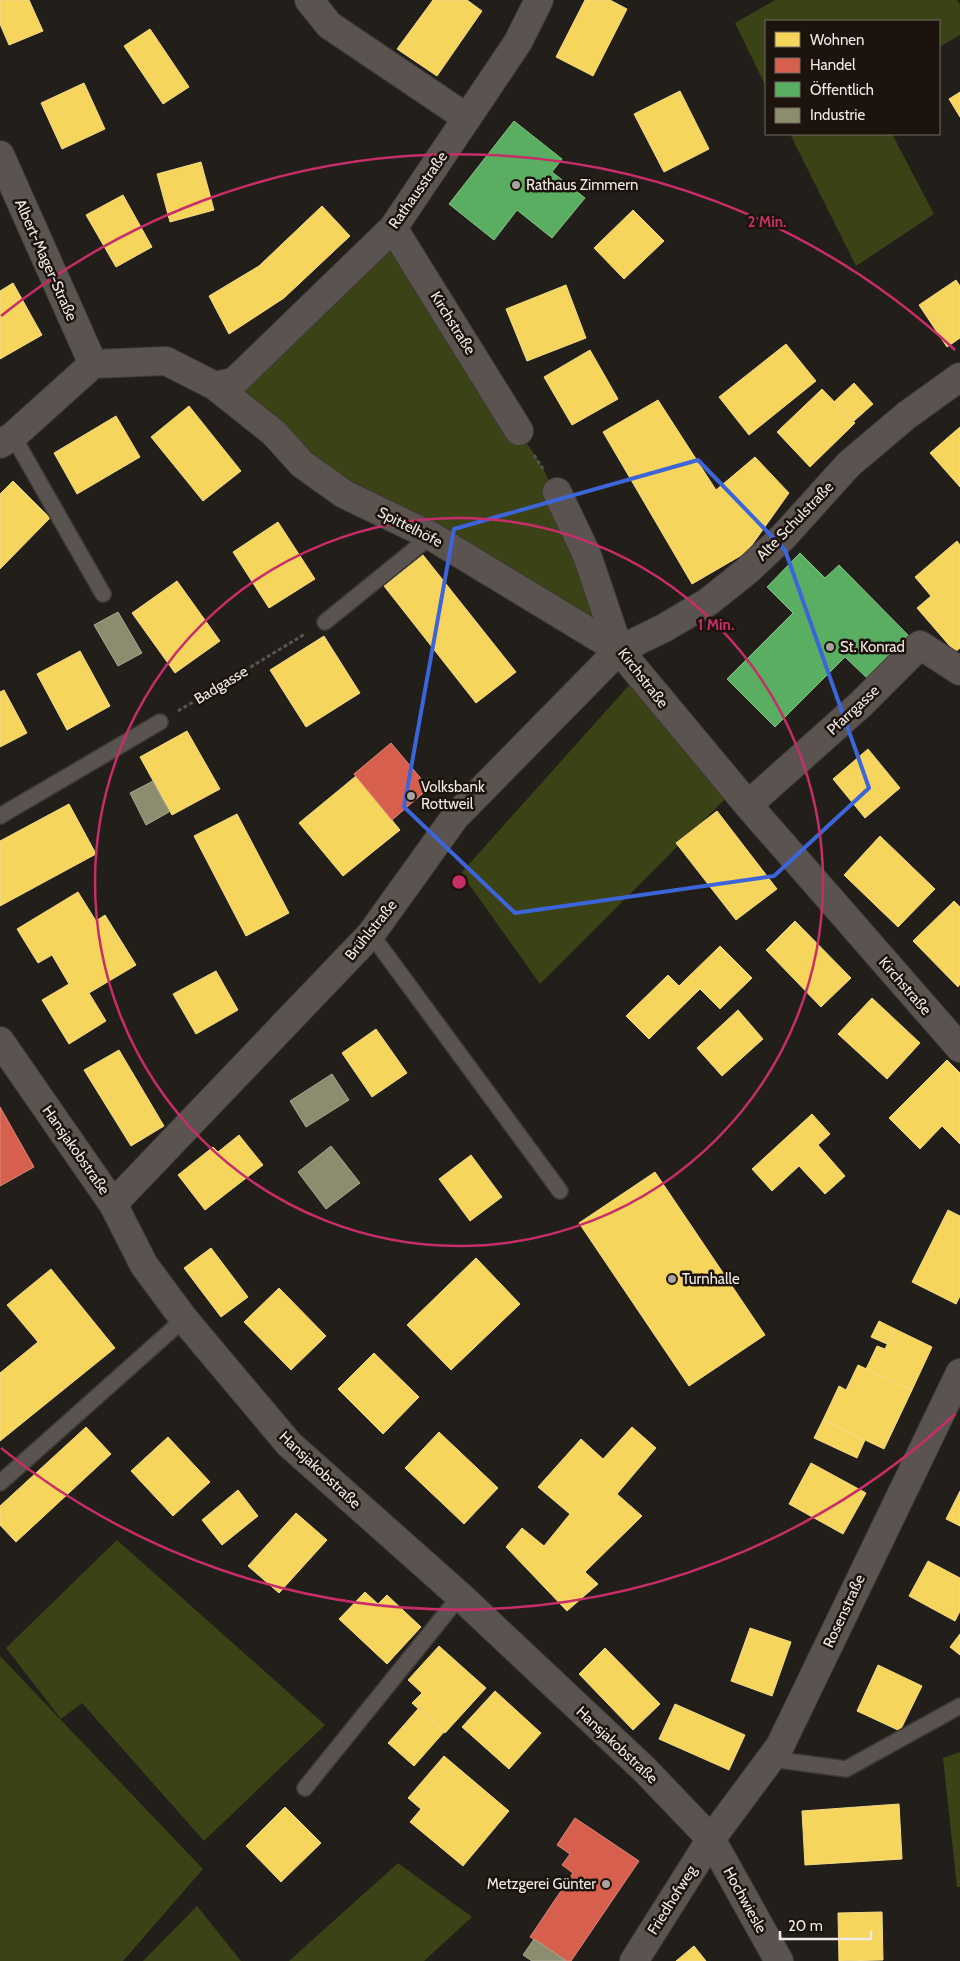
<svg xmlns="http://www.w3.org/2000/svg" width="960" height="1961" font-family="Cabin,sans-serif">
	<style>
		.green { fill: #3b4216 }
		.homes { fill: #f6d55c; stroke: #f4db85 }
		.shops { fill: #d6604d; stroke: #de897b }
		.public { fill: #5aae61; stroke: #87c089 }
		.industry { fill: #8c8c6e; stroke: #aaa892 }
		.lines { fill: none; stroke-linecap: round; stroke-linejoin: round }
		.lane-casing { stroke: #3e3b36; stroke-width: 18 }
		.street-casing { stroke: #3e3b36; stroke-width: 30 }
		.path { stroke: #595450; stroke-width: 3; stroke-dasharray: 4 2.5; stroke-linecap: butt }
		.lane { stroke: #5b534f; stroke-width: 15 }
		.street { stroke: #5b534f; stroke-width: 28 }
		.marked { fill: none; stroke: #3d65da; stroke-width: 4; stroke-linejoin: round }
		.ring { fill: none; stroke: #c72d69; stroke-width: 2.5 }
		.poi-dot { fill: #a8a39e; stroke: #1c140c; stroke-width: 2 }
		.labels { text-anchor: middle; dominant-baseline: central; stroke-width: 5; stroke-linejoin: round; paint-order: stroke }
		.poi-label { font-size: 15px; fill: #f0eae5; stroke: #1c140c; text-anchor: start }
		.street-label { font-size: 15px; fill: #f0eae5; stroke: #1c140c }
		.centre { fill: #c72d69; stroke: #1c140c; stroke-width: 2.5 }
		.ring-label { font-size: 15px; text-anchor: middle; font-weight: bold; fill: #c72d69; stroke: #1c140c; stroke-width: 5; stroke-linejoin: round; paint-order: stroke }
	</style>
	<rect width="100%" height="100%" fill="#221e19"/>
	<path class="green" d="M775,0h182l3,4v31l-21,12v-26h-173v66l-31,-64z
		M790,134h102l42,80 -78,52z
		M393,228l152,244 74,178 -325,-195 -60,-73z
		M631,683l94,116 -185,185 -79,-111z
		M117,1540l208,185 -121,116 -122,-138 -21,16 -55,-71z
		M0,1656l203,213 -80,92h-123z
		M960,1752v135h-3l-14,-129z
		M398,1863l74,54 -48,44h-135z
		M197,1906l44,55h-98z"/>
	<path class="homes" d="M0,0h29l14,31 -34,14 -9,-21z
		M433,0h34l15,11 -45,65 -40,-27z
		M585,0h25l17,9 -34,67 -37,-19z
		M150,29l39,58 -26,17 -39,-58z
		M84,83l21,46 -43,20 -21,-46z
		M680,91l29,58 -45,23 -30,-58z
		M960,92v25l-11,-18z
		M201,162l13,48 -44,12 -13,-48z
		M123,195l29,52 -36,20 -30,-52z
		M322,206l28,30 -66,62 -55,36 -20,-38 50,-30z
		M633,210l31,31 -40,38 -30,-31z
		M956,280l4,6v52l-13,9 -28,-42z
		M13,283l29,52 -42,24v-68z
		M566,285l20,53 -59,23 -21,-52z
		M786,344l30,37 -67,54 -30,-38z
		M590,350l28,49 -46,26 -28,-48z
		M854,383l19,21 -19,17 -20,-19z
		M822,389l33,34 -45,44 -33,-35z
		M658,400l58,90 39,-33 34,36 -42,59 -55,32 -89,-152z
		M189,406l52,65 -38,30 -52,-64z
		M116,416l24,41 -63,37 -23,-41z
		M960,427v60l-30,-34z
		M13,481l37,37 -50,51v-75z
		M278,522l37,57 -46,29 -36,-56z
		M957,541l3,4v103l-5,4 -38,-44 14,-12 -16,-19z
		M423,555l93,117 -40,31 -92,-117z
		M177,581l43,60 -45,32 -43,-60z
		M324,636l36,57 -54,34 -36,-57z
		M80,651l30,55 -43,24 -30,-56z
		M4,690l23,43 -27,14v-55z
		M187,731l33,58 -48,26 -32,-58z
		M868,749l32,39 -35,30 -32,-39z
		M356,776l44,54 -57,46 -44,-53z
		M69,804l27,50 -96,52v-65z
		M717,811l60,78 -41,31 -60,-77z
		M237,814l52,99 -43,23 -52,-100z
		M880,836l55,53 -37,38 -54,-52z
		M78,892l18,29 9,-6 31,50 -47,28 17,28 -37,23 -27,-44 27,-16 -17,-29 -14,8 -21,-34z
		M954,901l6,6v77l-2,3 -45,-46z
		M795,921l56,57 -30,29 -55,-57z
		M720,946l32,32 -32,31 -20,-20 -51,50 -23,-23 42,-41 11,11z
		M216,971l22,39 -42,24 -23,-40z
		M872,998l48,45 -33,36 -49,-45z
		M738,1010l25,29 -41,37 -25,-28z
		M376,1029l31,44 -35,24 -30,-44z
		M119,1050l45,76 -33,20 -47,-76z
		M947,1060l13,13v71l-18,-18 -22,23 -31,-31z
		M812,1114l18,20 -12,11 27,31 -20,18 -26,-28 -27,25 -20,-22z
		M239,1135l24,30 -58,45 -27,-35 35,-28 5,5z
		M471,1155l31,42 -32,24 -31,-42z
		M655,1172l110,163 -76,51 -110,-163z
		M948,1210l12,6v80l-4,8 -44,-22z
		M211,1248l37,49 -27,20 -37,-49z
		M476,1258l44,46 -69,66 -44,-45z
		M51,1269l64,79 -115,93v-68l38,-31 -31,-37z
		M279,1288l47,48 -35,34 -47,-48z
		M879,1321l16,8 -8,15 -16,-7z
		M895,1329l37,18 -20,43 -46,-21 11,-23 8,3z
		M374,1353l45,44 -36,37 -45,-45z
		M858,1365l54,25 -28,59 -61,-29 16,-34 7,4z
		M823,1420l42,20 -8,18 -43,-20z
		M86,1427l25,27 -95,88 -16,-17v-19z
		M632,1427l24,21 -39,46 25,22 -57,56 13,12 -31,27 -61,-64 16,-19 22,18 26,-32 -32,-27 43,-48 22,20z
		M439,1432l59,56 -34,36 -59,-56z
		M168,1437l42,45 -37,34 -42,-45z
		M811,1463l55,30 -23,41 -54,-30z
		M238,1490l20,26 -36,29 -20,-25z
		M960,1491v35l-14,-7z
		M296,1513l31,27 -48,53 -31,-27z
		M928,1561l32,17v33l-5,10 -46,-25z
		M365,1592l13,12 9,-9 34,32 -34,37 -48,-45z
		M750,1628l41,14 -19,54 -41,-15z
		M960,1634v21l-10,-8z
		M439,1646l47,42 -41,45 -33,-30 10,-10 -14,-13z
		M605,1648l55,56 -27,26 -54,-56z
		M878,1665l44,21 -22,45 -43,-20z
		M495,1691l46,42 -32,36 -47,-42z
		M675,1704l70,31 -16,35 -70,-31z
		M418,1709l26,23 -30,34 -26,-23z
		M444,1756l65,55 -46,55 -53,-44 11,-13 -13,-11z
		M899,1804l3,55 -97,6 -3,-54z
		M285,1807l36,36 -40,39 -35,-36z
		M882,1912l1,48 -44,1 -1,-48z
		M694,1946l12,15h-30z"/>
	<path class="shops" d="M391,743l38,45 -37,32 -38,-46z
		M0,1107l34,60 -34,19z
		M575,1818l64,43 -68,100h-5l-36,-24 43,-64 -11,-8 8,-11 -13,-9z"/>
	<path class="public" d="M514,121l48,38 -10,13 33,26 -33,40 -35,-28 -23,30 -45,-36z
		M800,553l25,25 14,-13 71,72 -42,42 -23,-22 -70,70 -48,-48 66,-66 -26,-26z"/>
	<path class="industry" d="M118,612l24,41 -24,13 -24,-41z
		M153,781l16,31 -23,13 -16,-32z
		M332,1074l17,26 -43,27 -16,-26z
		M331,1146l29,37 -34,26 -28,-37z
		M534,1939l31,21v1h-33l-9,-6z"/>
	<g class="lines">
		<defs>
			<path id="lane" d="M13,436l90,158
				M325,622l106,-86
				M0,816l160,-94
				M371,934l189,257
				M0,1483l184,-164
				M772,1759l74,10 114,-63
				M305,1788l155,-192"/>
			<path id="street" d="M309,0l20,25 138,93
				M0,155l93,209
				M393,228l126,203
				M215,386l19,-4 159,-154 125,-186 21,-42
				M0,444l13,-8 80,-72 73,-3 49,25 59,47 28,31 42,30 87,42 188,114
				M557,492l30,63 32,95 129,155 212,243
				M748,805l113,-101 59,-59 40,26
				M0,1041l113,163 31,61 40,54 105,125 171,152 185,174 66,69 68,122
				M113,1204l258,-270 84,-117 164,-167 45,-22 44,-26 40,-32 36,-34 65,-72 58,-49 53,-38
				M634,1961l77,-122 69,-93 180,-373"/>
		</defs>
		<use href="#lane" class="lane-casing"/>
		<use href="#street" class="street-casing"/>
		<path class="path" d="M534,455l9,14
			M178,711l127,-77"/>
		<use href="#lane" class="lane"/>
		<use href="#street" class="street"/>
	</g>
	<path class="marked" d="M698,460l87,90 84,238 -95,88 -259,37 -111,-106 50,-278z"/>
	<g class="ring">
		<circle cx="459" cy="882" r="364"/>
		<path d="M955 1414A728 728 0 0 1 1 1448M1 316A728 728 0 0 1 955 350"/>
	</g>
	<g class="poi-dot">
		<circle cx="516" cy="185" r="5"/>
		<circle cx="830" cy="647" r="5"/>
		<circle cx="411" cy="796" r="5"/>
		<circle cx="672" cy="1279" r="5"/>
		<circle cx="606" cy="1884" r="5"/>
	</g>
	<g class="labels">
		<g class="poi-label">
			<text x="526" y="185">Rathaus Zimmern</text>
			<text x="840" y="647">St. Konrad</text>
			<text x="421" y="787">Volksbank<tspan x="421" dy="17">Rottweil</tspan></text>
			<text x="682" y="1279">Turnhalle</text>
			<text x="596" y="1884" text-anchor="end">Metzgerei Günter</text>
		</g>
		<g class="street-label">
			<text transform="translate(418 190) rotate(-55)">Rathausstraße</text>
			<text transform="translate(46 260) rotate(66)">Albert-Mager-Straße</text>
			<text transform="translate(453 323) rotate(58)">Kirchstraße</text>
			<text transform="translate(795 521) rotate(-46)">Alte Schulstraße</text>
			<text transform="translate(410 527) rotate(27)">Spittelhöfe</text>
			<text transform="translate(643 678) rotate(52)">Kirchstraße</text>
			<text transform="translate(221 685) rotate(-31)">Badgasse</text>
			<text transform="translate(853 710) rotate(-43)">Pfarrgasse</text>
			<text transform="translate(371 930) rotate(-51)">Brühlstraße</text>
			<text transform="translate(905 986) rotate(49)">Kirchstraße</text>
			<text transform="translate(76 1150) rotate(55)">Hansjakobstraße</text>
			<text transform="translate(320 1470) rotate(43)">Hansjakobstraße</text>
			<text transform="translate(844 1611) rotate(-65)">Rosenstraße</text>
			<text transform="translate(617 1745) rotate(43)">Hansjakobstraße</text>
			<text transform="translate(672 1900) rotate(-58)">Friedhofweg</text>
			<text transform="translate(745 1900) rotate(61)">Hochwiesle</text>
		</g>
	</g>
	<circle cx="459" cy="882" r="8" class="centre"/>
	<g class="ring-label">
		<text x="767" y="227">2 Min.</text>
		<text x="716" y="630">1 Min.</text>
	</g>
	<rect x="765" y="20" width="175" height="115" fill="#1c140c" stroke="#716a63"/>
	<rect x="775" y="32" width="25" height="15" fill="#f6d55c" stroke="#716a63"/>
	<text x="810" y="45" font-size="15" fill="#f0eae5">Wohnen</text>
	<rect x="775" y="58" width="25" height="15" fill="#d6604d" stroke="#716a63"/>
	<text x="810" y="70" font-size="15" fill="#f0eae5">Handel</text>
	<rect x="775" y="82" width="25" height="15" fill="#5aae61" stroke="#716a63"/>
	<text x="810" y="95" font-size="15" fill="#f0eae5">Öffentlich</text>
	<rect x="775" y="108" width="25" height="15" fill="#8c8c6e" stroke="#716a63"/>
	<text x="810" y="120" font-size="15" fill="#f0eae5">Industrie</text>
	<path d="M780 1931v8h91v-8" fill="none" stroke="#f0eae5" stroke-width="2.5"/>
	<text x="788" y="1931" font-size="15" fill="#f0eae5" stroke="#1c140c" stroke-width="4" paint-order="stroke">20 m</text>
</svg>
